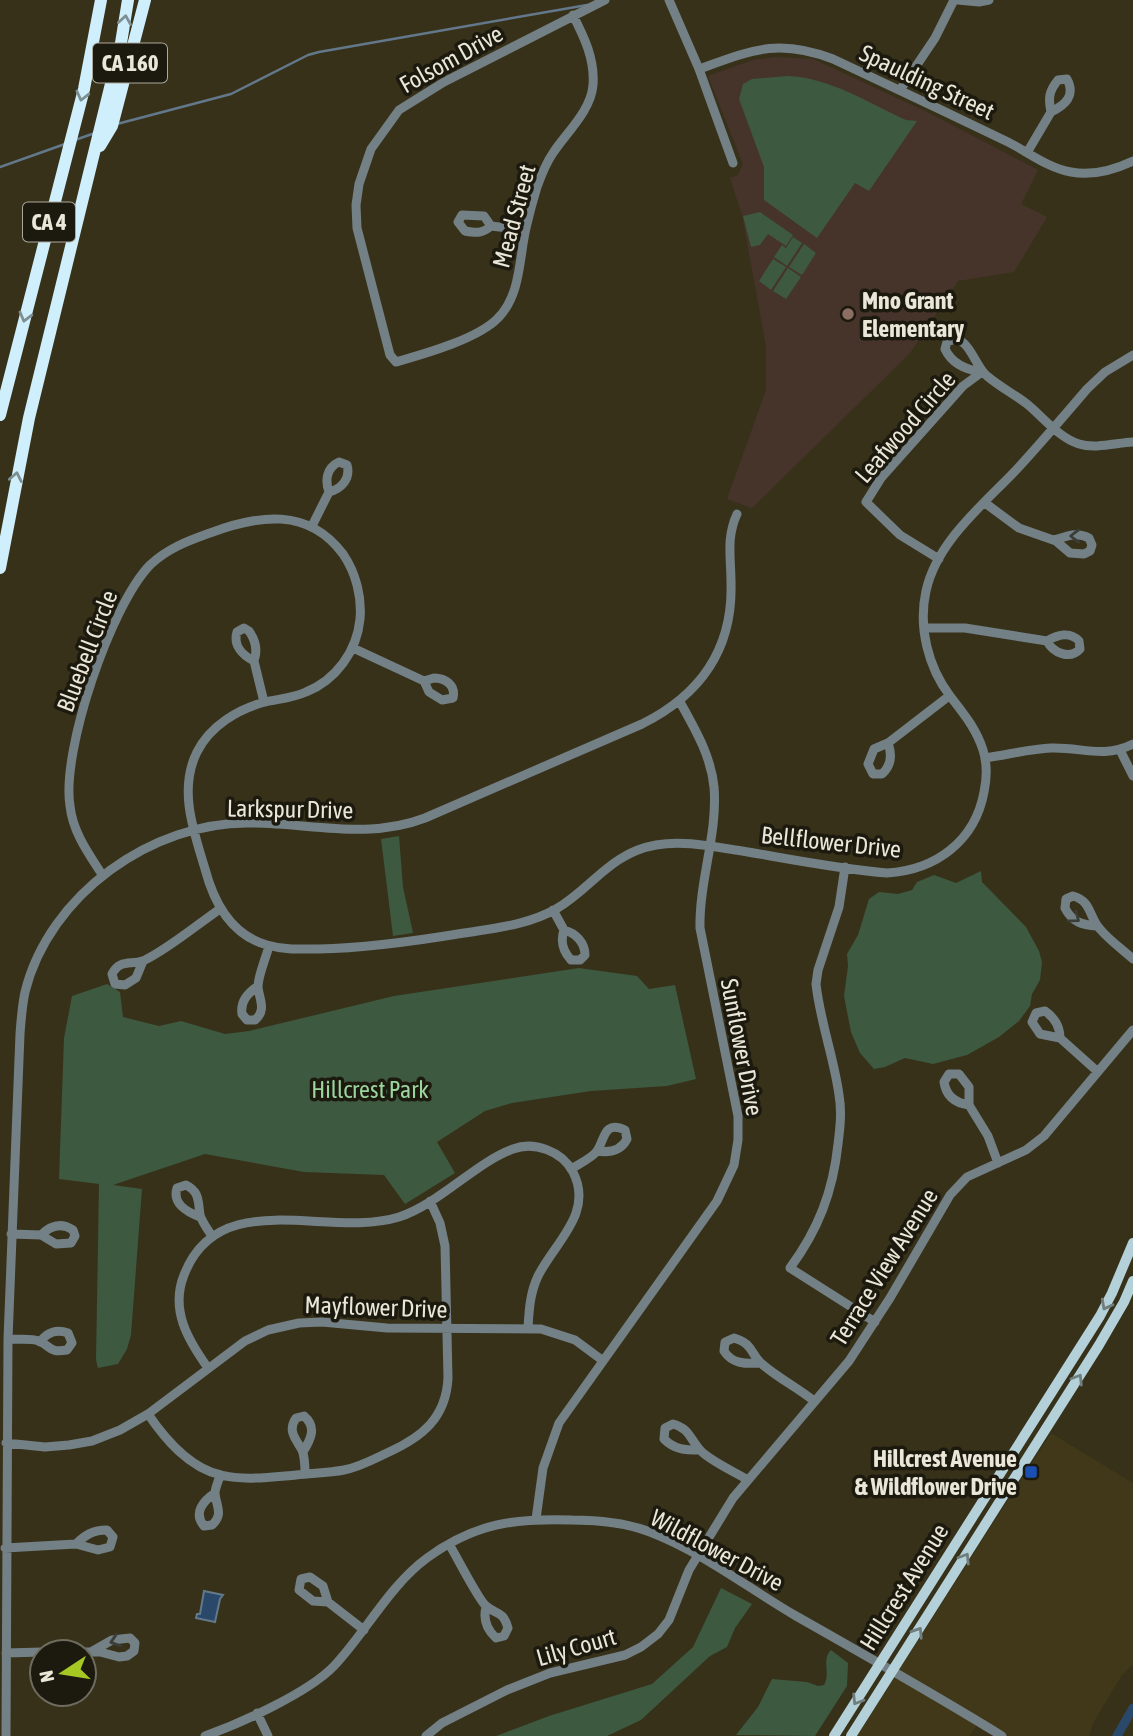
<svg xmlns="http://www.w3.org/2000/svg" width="1133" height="1736" font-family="'Asap Condensed',sans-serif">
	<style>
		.built { fill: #403819 }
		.education { fill: #46342b }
		.green { fill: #3d593f }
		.water { fill: #2a496a; stroke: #64788b; stroke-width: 2 }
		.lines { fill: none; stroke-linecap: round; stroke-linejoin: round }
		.stream { stroke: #64788b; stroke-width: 2.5 }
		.canal { stroke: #2a496a; stroke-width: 9 }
		.minor { stroke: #738085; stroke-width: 9 }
		.major { stroke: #b4d0d9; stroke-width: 10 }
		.highway { stroke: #ceeffb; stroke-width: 12 }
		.oneway { stroke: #7e8f91 }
		.oneway2 { stroke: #3a3d38 }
		.oneway3 { stroke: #707e7e }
		.education-dot { fill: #8d6e63; stroke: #1c190f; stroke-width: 2.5 }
		.transit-dot { fill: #1a4fb4; stroke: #1c190f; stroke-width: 2.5 }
		.labels { text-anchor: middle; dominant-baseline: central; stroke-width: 7; stroke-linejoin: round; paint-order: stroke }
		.shield { fill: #1c190f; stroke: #aca99c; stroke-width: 2 }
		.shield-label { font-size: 23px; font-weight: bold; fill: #eae7d8 }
		.street-label { font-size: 24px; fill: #eae7d8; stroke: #1c190f }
		.poi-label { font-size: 24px; font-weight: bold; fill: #eae7d8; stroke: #1c190f; text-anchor: start }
		.park-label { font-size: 24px; fill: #9ad59e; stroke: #1c190f }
	</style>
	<rect width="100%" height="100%" fill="#37311a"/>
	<path class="built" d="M1051,1433l82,50v181l-11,11 -30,50 -2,11h-83l-27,-16 -10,16h-113z"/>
	<path class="education" d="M776,57l37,2 116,54 109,57 -17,34 26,13 -33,55 -56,9 -48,72 -158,155 -25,-9 39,-109v-44l-24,-131 -12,-37 8,-3 5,-11 -35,-88 45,-16z"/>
	<path class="green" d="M787,76c42,1 81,27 119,44l11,1 -48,70 -14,-8 -38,55 -53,-38v-33l-25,-68 4,-15 9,-5z
		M760,212l33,23 -7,11 -18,-12 -8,11 -9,2 -8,-31z
		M793,237l9,6 -15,23 -13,-9 8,-12 4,3z
		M804,244l12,9 -14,22 -13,-8z
		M773,259l13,8 -15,23 -12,-9z
		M788,268l13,9 -15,22 -13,-8z
		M399,836l4,51 10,46 -20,3 -12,-97z
		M981,871l1,11 44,45 13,24 3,11 -2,18 -8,14 -2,12 -11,15 -20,16 -32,18 -34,9 -28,-6 -20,9 -11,2 -14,-16 -9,-21 -7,-36 4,-30 -1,-12 11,-19 11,-36 10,-7 19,2 14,-4 5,-8 17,-7 22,8z
		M579,968l58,8 12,13 26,-4 21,94 -29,7 -76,5 -79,12 -27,8 -48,31 18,31 -50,31 -21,-29 -80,-3 -99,-18 -92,31 29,4 -11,146 -4,14 -9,15 -20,4 -2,-8 3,-176 -40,-5 5,-141 8,-42 35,-12 13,8 3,25 36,9 22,-5 44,13 24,-3 145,-35z
		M721,1588l31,16 -17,24 -8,19 -17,9 -69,64 -34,16h-111l53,-20 103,-32 41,-37z
		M831,1650l17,13 -1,23 -32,50 -79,-1 22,-28 14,-28 35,3 11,4 6,-1c7,-11 -3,-25 7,-35z"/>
	<path class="water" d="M204,1591l19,4 -3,4 -5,23 -19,-4 1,-4h3z"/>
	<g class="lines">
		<path class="stream" d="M117,124l114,-30 77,-39 11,-3 268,-47
			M75,140l20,-7
			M0,167l65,-23"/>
		<path class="canal" d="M1117,1736l16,-28"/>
		<path class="minor" d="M669,0l30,69 34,94
			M958,0l21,2 10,-2
			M573,15c11,22 22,44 20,70 -2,26 -27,48 -40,68 -7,10 -12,23 -16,34 -4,13 -8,28 -11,41 -7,30 -5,67 -28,90 -20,21 -74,36 -102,44l-6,-7 -33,-127 -1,-23 3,-21 12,-35 28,-39 45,-28 161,-82
			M699,69c53,-19 79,-31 134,-10 58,27 117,55 175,83 20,10 40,26 63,30 21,4 43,-2 62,-11
			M1067,79c9,17 -2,26 -16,33 -3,-14 -2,-21 7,-32z
			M900,90l35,-52 19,-38
			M1028,151l23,-39
			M491,226l-7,-10 -22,-1 -4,7 7,9c11,2 17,3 26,-5l34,4
			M982,372c-15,-2 -30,-8 -37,-23l2,-7c21,-12 27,24 40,34 13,11 27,18 40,28 16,13 31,33 52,40 16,5 37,-1 54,-2
			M339,462l8,3c4,14 -6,24 -18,27 -4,-11 -3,-24 10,-30z
			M985,503l34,25 37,13 14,12 14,1 6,-3 2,-6 -3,-7c-14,-7 -22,-1 -36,2
			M312,526l17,-34
			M939,559l-39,-24 -34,-33 15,-24 82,-92 19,-14
			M244,628l5,3c7,10 9,19 5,30 -12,-6 -21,-16 -17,-29z
			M924,628h41l82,13c10,-6 23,-10 32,0l1,8c-10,11 -27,4 -33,-8
			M353,648l71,33
			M254,661l10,41
			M434,678c11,0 22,7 19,20l-11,2 -13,-8 -5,-11z
			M888,743c4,11 4,22 -6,31h-9l-5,-10 6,-15 14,-6 61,-47
			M1120,750l13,26
			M985,758c22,-3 44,-9 66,-10 32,-1 51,11 82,-4
			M845,867l-6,40 -21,63 -2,14c4,37 18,74 23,111 3,17 1,33 -1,49 -5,48 -20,86 -48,124l85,54
			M103,876c-14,-22 -30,-43 -33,-70 -9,-55 41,-201 80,-241 18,-17 38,-24 60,-32 48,-18 98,-26 133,21 13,19 19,43 17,65 -3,32 -24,61 -54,73 -13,6 -28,7 -41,10 -27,7 -55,24 -68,50 -19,38 -3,80 8,117 9,34 26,66 62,76 17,5 34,4 52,4 49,-1 97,-8 145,-16 31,-5 64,-8 92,-24 36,-21 54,-56 100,-64 29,-5 58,2 86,6 48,8 97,18 145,22 49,-3 88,-32 97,-81 3,-14 3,-29 -1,-42 -7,-22 -20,-37 -33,-54 -22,-29 -32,-69 -24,-105 11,-50 58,-87 91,-122 24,-26 47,-53 70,-80l18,-17 28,-17
			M553,910l11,20c12,3 21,13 21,25l-5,5h-9c-8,-9 -11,-18 -7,-30
			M1097,926c-15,-1 -25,-4 -32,-18l1,-9 7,-3c19,5 16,22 27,33 9,11 22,20 33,30
			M143,961l-7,17 -11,7 -10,-1 -3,-10c8,-16 20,-8 33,-14 23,-11 53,-36 75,-51
			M258,986c-10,7 -18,15 -16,28l5,6h8c12,-10 4,-21 3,-33 0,-12 8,-29 11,-41
			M1060,1038c0,-12 -5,-20 -15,-27l-9,2 -4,9 8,12 20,4 38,34
			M969,1105c-14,-2 -23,-9 -25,-23l5,-8h10l10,13v18l19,31 10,27
			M571,1169c8,-5 21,-11 26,-18 8,-11 6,-31 28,-21l2,9c-6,12 -17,14 -30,12
			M200,1217c-13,-5 -28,-13 -23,-29l9,-3c14,7 12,17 14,30 2,7 8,15 12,21
			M11,1234l30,1 15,9 15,-1 4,-7 -2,-6c-12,-8 -23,-4 -32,5
			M8,1339c9,1 23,-1 31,2 13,6 10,12 28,9l5,-7 -4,-10c-11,-4 -21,-1 -28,9
			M760,1363c-14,1 -28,1 -36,-12l1,-9 9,-4c20,6 16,16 28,26 16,14 36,24 52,37
			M208,1368c-20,-28 -38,-58 -24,-93 35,-91 144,-36 215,-58 40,-13 76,-54 114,-68 21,-8 49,2 60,23 21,41 -18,70 -35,104 -8,17 -9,34 -10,52
			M148,1414c17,25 41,54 73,61 23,6 51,2 75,0 15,-2 32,-2 48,-5 16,-3 30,-11 45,-18 33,-15 57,-34 59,-74l-3,-132 -5,-23 -10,-22
			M6,1443l39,4 24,-2 23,-4 28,-11 28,-16 97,-73 23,-11 31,-7 23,-1 65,6 154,1 34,11 27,20
			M700,1450c-15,0 -25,0 -36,-11l1,-11 8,-4c16,4 17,15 27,26 10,11 35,22 48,30
			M303,1452c8,-13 14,-25 1,-36l-8,2c-9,13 0,21 6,32 3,7 3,17 3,24
			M215,1493c-12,8 -22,20 -11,33l8,-1c12,-11 4,-19 3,-32 0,-5 4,-13 5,-18
			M536,1519l7,-51 16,-45 158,-222 17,-36 4,-25v-24l-38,-188c-1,-47 18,-95 14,-141 -3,-31 -19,-58 -34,-85
			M449,1544c8,13 29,55 37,62 10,9 17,4 22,22l-4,8 -8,2c-10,-9 -13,-19 -10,-31
			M5,1548l71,-4 22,6 12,-3 3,-10 -6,-7c-14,0 -22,5 -31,14
			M328,1602l-5,-16 -13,-9 -9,2 -2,11 14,11 15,1 36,28
			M84,1652h16l19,5 8,-1 7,-5 1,-8 -5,-5 -18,2 -21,12
			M6,1653l36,-1
			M257,1713l11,23
			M6,1736l2,-397 12,-305c1,-14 2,-28 5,-42 24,-97 127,-171 226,-169 59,0 117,17 174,-5l217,-94c58,-29 91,-75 89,-141 0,-26 -5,-45 6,-69
			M205,1736c36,-13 103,-43 129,-70 32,-34 55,-80 93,-108 48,-35 88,-40 145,-38 26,0 52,2 78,12 52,20 98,56 146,84 69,39 138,78 206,120
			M426,1736l16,-13 65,-33 43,-17 75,-18 16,-8 17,-13 11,-14 20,-50 44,-72 116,-137 41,-63 60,-103 17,-18 59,-27 18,-14 89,-106"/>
		<path class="major" d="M834,1736l266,-420 12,-23 21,-50
			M851,1736l248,-391 25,-43 9,-21"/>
		<path class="highway" d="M100,146l12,-20 33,-126
			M0,415l84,-326 17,-89
			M0,568l29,-150 92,-375 7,-43"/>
	</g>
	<defs><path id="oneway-chevron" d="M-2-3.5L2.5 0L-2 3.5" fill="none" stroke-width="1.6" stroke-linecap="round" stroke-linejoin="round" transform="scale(1.75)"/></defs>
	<g class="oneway">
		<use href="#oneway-chevron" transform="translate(125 20) rotate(-81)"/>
		<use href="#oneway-chevron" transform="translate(82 96) rotate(104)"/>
		<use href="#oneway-chevron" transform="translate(25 317) rotate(105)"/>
		<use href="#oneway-chevron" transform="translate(16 477) rotate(-79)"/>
	</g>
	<g class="oneway2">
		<use href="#oneway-chevron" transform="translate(1075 536) rotate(-180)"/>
		<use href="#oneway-chevron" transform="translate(1075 918) rotate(37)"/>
		<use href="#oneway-chevron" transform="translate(115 1641) rotate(162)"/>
	</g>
	<g class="oneway3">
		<use href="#oneway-chevron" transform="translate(1106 1305) rotate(118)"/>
		<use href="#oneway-chevron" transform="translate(1078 1379) rotate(-58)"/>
		<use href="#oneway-chevron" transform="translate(965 1558) rotate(-58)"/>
		<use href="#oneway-chevron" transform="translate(918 1632) rotate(-57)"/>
		<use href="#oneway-chevron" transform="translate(857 1700) rotate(122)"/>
	</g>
	<circle class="education-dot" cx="848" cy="314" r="7"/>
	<rect class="transit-dot" x="1024" y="1465" width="14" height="14" rx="3.5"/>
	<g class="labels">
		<g class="shield">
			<rect x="93" y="43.5" width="74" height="39" rx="5"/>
			<rect x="23" y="202.5" width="52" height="39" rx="5"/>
		</g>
		<g class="shield-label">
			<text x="130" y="63">CA 160</text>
			<text x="49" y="222">CA 4</text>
		</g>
		<g class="street-label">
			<text transform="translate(451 59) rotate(-29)">Folsom Drive</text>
			<text transform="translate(927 82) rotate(25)">Spaulding Street</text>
			<text transform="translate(514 216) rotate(-75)">Mead Street</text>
			<text transform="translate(905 427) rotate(-49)">Leafwood Circle</text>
			<text transform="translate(87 651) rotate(-69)">Bluebell Circle</text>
			<text transform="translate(290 809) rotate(1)">Larkspur Drive</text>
			<text transform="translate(831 842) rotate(6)">Bellflower Drive</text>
			<text transform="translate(742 1047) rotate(79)">Sunflower Drive</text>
			<text transform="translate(884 1267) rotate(-58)">Terrace View Avenue</text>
			<text transform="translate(376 1307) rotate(2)">Mayflower Drive</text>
			<text transform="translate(717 1550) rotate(28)">Wildflower Drive</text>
			<text transform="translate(904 1587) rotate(-58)">Hillcrest Avenue</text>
			<text transform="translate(576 1647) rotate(-16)">Lily Court</text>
		</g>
		<g class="poi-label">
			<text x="862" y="300">Mno Grant<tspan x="862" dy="28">Elementary</tspan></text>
			<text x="1017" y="1458" text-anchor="end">Hillcrest Avenue<tspan x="1017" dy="28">&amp; Wildflower Drive</tspan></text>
		</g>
		<g class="park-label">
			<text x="370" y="1089">Hillcrest Park</text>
		</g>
	</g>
	<g transform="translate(63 1673) rotate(258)"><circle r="33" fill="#1c190f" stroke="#6e6b5f" stroke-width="2"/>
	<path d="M0-5L12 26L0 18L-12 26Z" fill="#a5c823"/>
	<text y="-10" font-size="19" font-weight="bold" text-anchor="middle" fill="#eae7d8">N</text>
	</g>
</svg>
